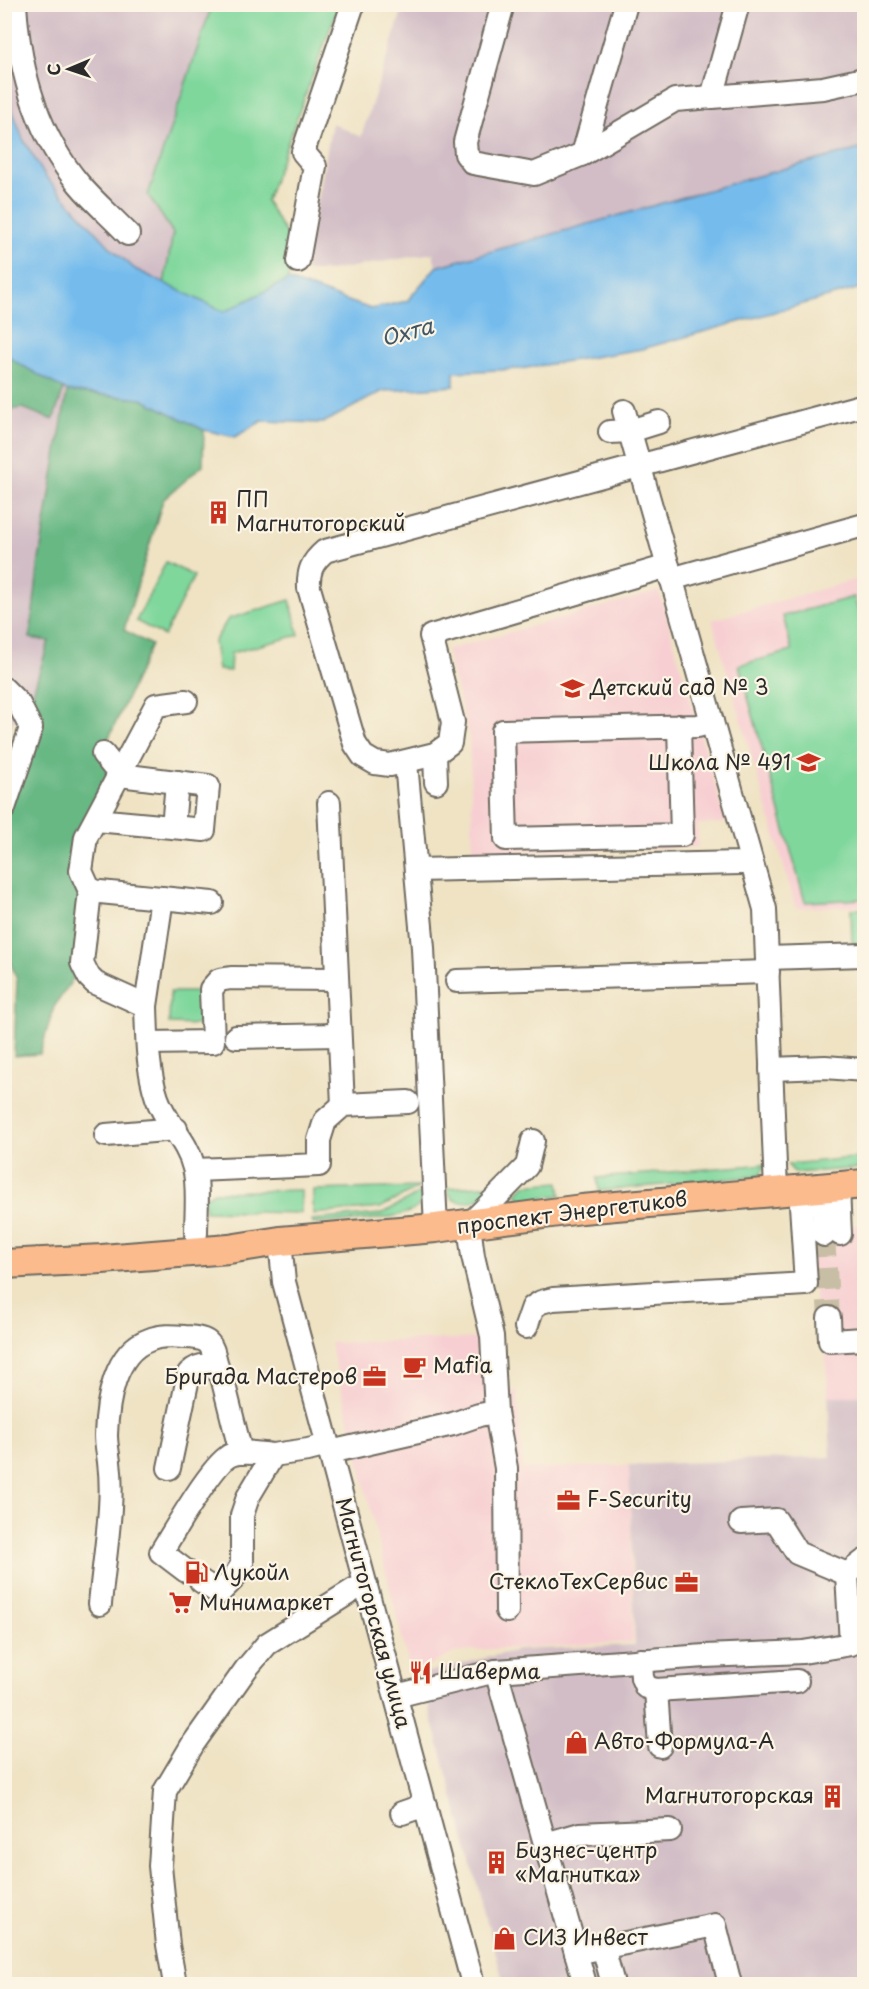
<svg xmlns="http://www.w3.org/2000/svg" width="869" height="1989" viewBox="0 0 869 1989" font-family="'Playpen Sans',sans-serif">
  <style>
    .built { fill: #f7cfd2 }
    .industrial { fill: #d2bdc6 }
    .green { fill: #7fd79c; stroke: #558164; stroke-width: 1.5 }
    .forest { fill: #67b884; stroke: #497258; stroke-width: 1.5 }
    .water { fill: #75bced; stroke: #50748c; stroke-width: 1.5 }
    .lines { fill: none; stroke-linecap: round; stroke-linejoin: round }
    .minor-tunnel { stroke: #c8bea5; stroke-width: 22; stroke-dasharray: 22 11; stroke-linecap: butt }
    .minor-casing { stroke: #706b61; stroke-width: 26 }
    .major-casing { stroke: #706b61; stroke-width: 32 }
    .minor { stroke: #fff; stroke-width: 22 }
    .major { stroke: #fbbb8c; stroke-width: 28 }
    .labels { text-anchor: middle; stroke-width: 4.5; stroke-linejoin: round; paint-order: stroke }
    .poi-label { font-size: 21px; fill: #2b2b2b; stroke: #fcf5e5; text-anchor: start }
    .street-label { font-size: 21px; fill: #2b2b2b; stroke: #fcf5e5 }
    .water-label { font-size: 22px; font-style: italic; fill: #415665; stroke: #fcf5e5 }
  </style>
  <rect width="100%" height="100%" fill="#fcf5e5"/>
  <filter id="ink" filterUnits="userSpaceOnUse"><feTurbulence type="fractalNoise" baseFrequency=".0167" numOctaves="2"/><feDisplacementMap in="SourceGraphic" scale="12" xChannelSelector="R" yChannelSelector="G"/><feConvolveMatrix kernelMatrix="1 2 1 2 8 2 1 2 1" color-interpolation-filters="sRGB"/></filter>
  <filter id="wash" filterUnits="userSpaceOnUse"><feTurbulence type="fractalNoise" baseFrequency=".008" numOctaves="4" result="noise"/><feDisplacementMap in="SourceGraphic" scale="24" xChannelSelector="R" yChannelSelector="G"/><feGaussianBlur stdDeviation="1.35" result="paint"/><feColorMatrix in="noise" values="0 0 0 0 0 0 0 0 0 0 0 0 0 0 0 0 0 1.4 0 .05"/><feComposite in="paint" operator="in"/></filter>
  <g filter="url(#wash)">
    <rect width="100%" height="100%" fill="#efe3c4"/>
    <g class="built">
      <path d="M864,577V906L796,908L712,620Z"/>
      <path d="M659,591L726,823L698,824V847L473,854L469,735L446,650Z"/>
      <path d="M864,1225V1396H828L824,1324L817,1319L808,1227Z"/>
      <path d="M481,1338L506,1392L517,1391L523,1469L629,1465L633,1642L476,1650L454,1653L411,1675L330,1343Z"/>
    </g>
    <g class="industrial">
      <path d="M4,5H212L148,195L173,233L164,284L134,269L111,248L45,176L23,139L5,87Z"/>
      <path d="M404,5H864V148L783,169L436,267L433,253L330,271H305L332,123L361,137Z"/>
      <path d="M5,353L16,362L67,391L39,560L30,638L49,640L29,707L19,705L5,746Z"/>
      <path d="M828,1396H864V1984H504L420,1674L518,1650L635,1645L629,1465L831,1457Z"/>
      <path d="M5,1596L11,1599L5,1687Z"/>
    </g>
    <g class="green">
      <path d="M212,5H339L266,201L295,249L288,280L225,312L164,284L173,233L148,195Z"/>
      <path d="M166,562L194,576L164,636L136,621Z"/>
      <path d="M854,597L859,614L864,613V899L805,902L739,665L792,651L783,616Z"/>
      <path d="M290,600L299,635L231,653L230,671L218,670L214,642L228,619Z"/>
      <path d="M851,909H864V943H852Z"/>
      <path d="M170,992H199L198,1025L169,1024Z"/>
      <path d="M864,1157V1168L795,1173L787,1164Z"/>
      <path d="M766,1164L759,1176L599,1191L597,1178Z"/>
      <path d="M559,1182L561,1195L522,1200L517,1194L524,1185Z"/>
      <path d="M498,1185C484,1196 470,1208 452,1199L447,1188Z"/>
      <path d="M420,1187L380,1208L313,1214V1190Z"/>
      <path d="M301,1190V1213L205,1211L204,1198L214,1192Z"/>
      <path d="M422,1192C422,1199 421,1205 415,1209C401,1220 334,1222 313,1224L312,1220L381,1214Z"/>
    </g>
    <g class="forest">
      <path d="M4,353L16,362L64,389L53,420L23,408L5,410Z"/>
      <path d="M67,391L142,399L204,430L203,465L163,500L124,630L151,645L107,742L122,760L80,838L85,891L77,973L54,1007L40,1054L14,1056L17,980L5,947V783L49,641L30,638L39,560Z"/>
    </g>
    <path class="water" d="M4,87L23,139L45,176L111,248L135,269L224,312L288,280L371,309L407,301L436,267L783,169L864,148V287L642,349L520,369L454,372V386L383,391L323,423L262,421L235,437L204,430L142,399L67,391L16,362L5,353Z"/>
  </g>
  <g filter="url(#ink)">
    <g class="lines">
      <path class="minor-tunnel" d="M824,1235L829,1318"/>
      <defs>
        <g id="minor">
          <path d="M15,4C19,70 36,133 79,184C94,202 112,217 128,234"/>
          <path d="M503,4L465,142L466,154L473,163L534,174L583,154L675,100L823,88L864,79"/>
          <path d="M712,97L738,4"/>
          <path d="M583,154L626,4"/>
          <path d="M298,261L315,166L303,152L353,4"/>
          <path d="M624,411L765,909L776,1191"/>
          <path d="M610,432L630,431L659,422"/>
          <path d="M668,566L431,636L453,722L450,743L435,754L390,765L375,763L363,756L355,744L309,588C308,571 312,562 325,551L864,405"/>
          <path d="M671,579L864,525"/>
          <path d="M4,689L19,704L31,728L4,808"/>
          <path d="M186,701L156,705L86,837L81,871L90,891L82,963L89,977L95,983L146,1006C147,1036 147,1069 157,1098C166,1124 187,1140 194,1168C199,1186 196,1214 196,1233"/>
          <path d="M679,726L682,835L506,839L503,731L698,726L712,722"/>
          <path d="M435,754L436,782"/>
          <path d="M406,763L423,948L436,1228"/>
          <path d="M329,803L343,1105"/>
          <path d="M96,820L204,830L208,786L120,775L103,754"/>
          <path d="M173,827L177,782"/>
          <path d="M416,870L742,863L751,861"/>
          <path d="M90,891L212,903"/>
          <path d="M767,958L864,955"/>
          <path d="M457,981L768,972"/>
          <path d="M146,1006L162,898"/>
          <path d="M236,1037L338,1035"/>
          <path d="M148,1043L213,1042L211,989L219,980L231,978L336,979"/>
          <path d="M771,1069L825,1067L864,1070"/>
          <path d="M106,1135L176,1129"/>
          <path d="M195,1170L319,1165V1140L325,1121L343,1105L408,1102"/>
          <path d="M838,1186L840,1234"/>
          <path d="M822,1188L824,1235"/>
          <path d="M280,1241L284,1282L473,1984"/>
          <path d="M829,1318L830,1341L864,1339"/>
          <path d="M526,1327L533,1307L541,1302L553,1299L806,1284L800,1189"/>
          <path d="M330,1452L453,1424L479,1415L496,1412"/>
          <path d="M273,1455L308,1450L328,1445"/>
          <path d="M169,1468L189,1373C201,1362 214,1363 222,1377L241,1453"/>
          <path d="M741,1522L776,1520L797,1553L847,1574"/>
          <path d="M186,1571L161,1552C174,1532 213,1462 231,1455C243,1450 260,1454 273,1455L248,1497L242,1515V1565L233,1579L219,1593L201,1581"/>
          <path d="M100,1604C103,1572 108,1540 110,1508C111,1493 111,1477 109,1462C108,1453 106,1444 106,1435C107,1403 114,1352 149,1340C160,1335 173,1336 185,1337C214,1338 211,1345 218,1370"/>
          <path d="M507,1611L506,1468L496,1412L492,1336L473,1256L469,1225L527,1166L533,1141"/>
          <path d="M641,1660L642,1678L646,1687L656,1690L797,1681"/>
          <path d="M496,1671L585,1984"/>
          <path d="M656,1690L660,1746"/>
          <path d="M396,1696L496,1671L705,1656L803,1652L851,1644L847,1574L864,1561"/>
          <path d="M402,1813L425,1805"/>
          <path d="M545,1844L580,1834L670,1830"/>
          <path d="M603,1947L613,1984"/>
          <path d="M576,1953L715,1925L730,1984"/>
          <path d="M175,1984L168,1945L160,1866L165,1791L193,1744L246,1669L267,1644L355,1589L366,1586"/>
        </g>
        <path id="major" d="M4,1264L102,1259L229,1249L280,1241L436,1228L582,1209L864,1184"/>
      </defs>
      <use href="#minor" class="minor-casing"/>
      <use href="#major" class="major-casing"/>
      <use href="#minor" class="minor"/>
      <use href="#major" class="major"/>
    </g>
  </g>
  <defs>
    <symbol id="building-bare" viewBox="-9 -9 18 18"><path d="M-4-6H4V6H1V3H-1V6H-4ZM-2.5-4.3h1.7v1.8h-1.7ZM.8-4.3h1.7v1.8H.8ZM-2.5-1h1.7V.8h-1.7ZM.8-1h1.7V.8H.8Z" fill="#c8321e" stroke="#fcf5e5" stroke-width="2.5" paint-order="stroke"/></symbol>
    <symbol id="school-bare" viewBox="-9 -9 18 18"><path d="M0-5L7-2L0 1L-7-2ZM-4 1L0 2.5L4 1V4Q0 6-4 4Z" fill="#c8321e" stroke="#fcf5e5" stroke-width="2.5" paint-order="stroke"/></symbol>
    <symbol id="cafe-bare" viewBox="-9 -9 18 18"><path d="M-5.5-4.5H6V0H3Q3 3.5 0 3.5H-2.5Q-5.5 3.5-5.5 0ZM3-3.2v2h1.7v-2ZM-6 4.5H4V6H-6Z" fill="#c8321e" stroke="#fcf5e5" stroke-width="2.5" paint-order="stroke"/></symbol>
    <symbol id="office-bare" viewBox="-9 -9 18 18"><path d="M-6-3h4V-5.5h4V-3h4V5H-6ZM-1-4.5V-3h2v-1.5ZM-6 0V1H6V0Z" fill="#c8321e" stroke="#fcf5e5" stroke-width="2.5" paint-order="stroke"/></symbol>
    <symbol id="fuel-bare" viewBox="-9 -9 18 18"><path d="M-5.5-6h7V0h2V4h1.3V-2.5L3-4.5l.8-.8L6-3V5H2.5V1h-1V6h-7ZM-4.2-4.7v3.2H.2V-4.7Z" fill="#c8321e" stroke="#fcf5e5" stroke-width="2.5" paint-order="stroke"/></symbol>
    <symbol id="supermarket-bare" viewBox="-9 -9 18 18"><path d="M-6-5.5h2.5l.6 2H6L4.5 2H-2.5L-4.4-4H-6ZM-1.5 3.2a1.3 1.3 0 1 0 .1 0ZM3 3.2a1.3 1.3 0 1 0 .1 0Z" fill="#c8321e" stroke="#fcf5e5" stroke-width="2.5" paint-order="stroke"/></symbol>
    <symbol id="restaurant-bare" viewBox="-9 -9 18 18"><path d="M-5-6h1v4h1v-4h1v4h1v-4h1v5L-1.5 .5V6h-2V.5L-5-1ZM5-6V6H3V1.5H1.5Q1.5-4 5-6Z" fill="#c8321e" stroke="#fcf5e5" stroke-width="2.5" paint-order="stroke"/></symbol>
    <symbol id="shop-bare" viewBox="-9 -9 18 18"><path d="M-5-2.5h2.3a2.7 3.5 0 0 1 5.4 0H5L5.5 6h-11ZM-1.5-2.5h3a1.5 2.3 0 0 0-3 0Z" fill="#c8321e" stroke="#fcf5e5" stroke-width="2.5" paint-order="stroke"/></symbol>
  </defs>
  <g fill-rule="evenodd">
    <use href="#building-bare" x="202" y="496" width="33" height="33"/>
    <use href="#school-bare" x="556" y="672" width="33" height="33"/>
    <use href="#school-bare" x="792" y="746" width="33" height="33"/>
    <use href="#cafe-bare" x="398" y="1350" width="33" height="33"/>
    <use href="#office-bare" x="358" y="1360" width="33" height="33"/>
    <use href="#office-bare" x="552" y="1484" width="33" height="33"/>
    <use href="#fuel-bare" x="180" y="1556" width="33" height="33"/>
    <use href="#office-bare" x="670" y="1566" width="33" height="33"/>
    <use href="#supermarket-bare" x="164" y="1586" width="33" height="33"/>
    <use href="#restaurant-bare" x="404" y="1656" width="33" height="33"/>
    <use href="#shop-bare" x="560" y="1726" width="33" height="33"/>
    <use href="#building-bare" x="816" y="1780" width="33" height="33"/>
    <use href="#building-bare" x="480" y="1846" width="33" height="33"/>
    <use href="#shop-bare" x="488" y="1922" width="33" height="33"/>
  </g>
  <g class="labels">
    <g class="poi-label">
      <text x="236" y="507">ПП<tspan x="236" dy="24">Магнитогорский</tspan></text>
      <text x="590" y="695">Детский сад № 3</text>
      <text x="791" y="770" text-anchor="end">Школа № 491</text>
      <text x="433" y="1373">Mafia</text>
      <text x="357" y="1384" text-anchor="end">Бригада Мастеров</text>
      <text x="587" y="1507">F-Security</text>
      <text x="214" y="1580">Лукойл</text>
      <text x="668" y="1589" text-anchor="end">СтеклоТехСервис</text>
      <text x="199" y="1610">Минимаркет</text>
      <text x="439" y="1679">Шаверма</text>
      <text x="594" y="1749">Авто-Формула-А</text>
      <text x="814" y="1803" text-anchor="end">Магнитогорская</text>
      <text x="515" y="1858">Бизнес-центр<tspan x="515" dy="24">«Магнитка»</tspan></text>
      <text x="523" y="1945">СИЗ Инвест</text>
    </g>
    <g class="street-label">
      <text transform="translate(572 1213) rotate(-7)" y="7">проспект Энергетиков</text>
      <text transform="translate(373 1613) rotate(75)" y="7">Магнитогорская улица</text>
    </g>
    <g class="water-label">
      <text transform="translate(407 332) rotate(-15)" y="8">Охта</text>
    </g>
  </g>
  <rect width="869" height="1989" fill="none" stroke="#fcf5e5" stroke-width="24"/>
  <g transform="translate(69 69) rotate(268)" stroke="#fcf5e5" stroke-width="4.5" paint-order="stroke">
  <path d="M0-4.5L10 22L0 15L-10 22Z" fill="#2b2b2b"/>
  <text y="-9" font-size="16" font-weight="bold" text-anchor="middle" fill="#2b2b2b">С</text>
  </g>
</svg>
